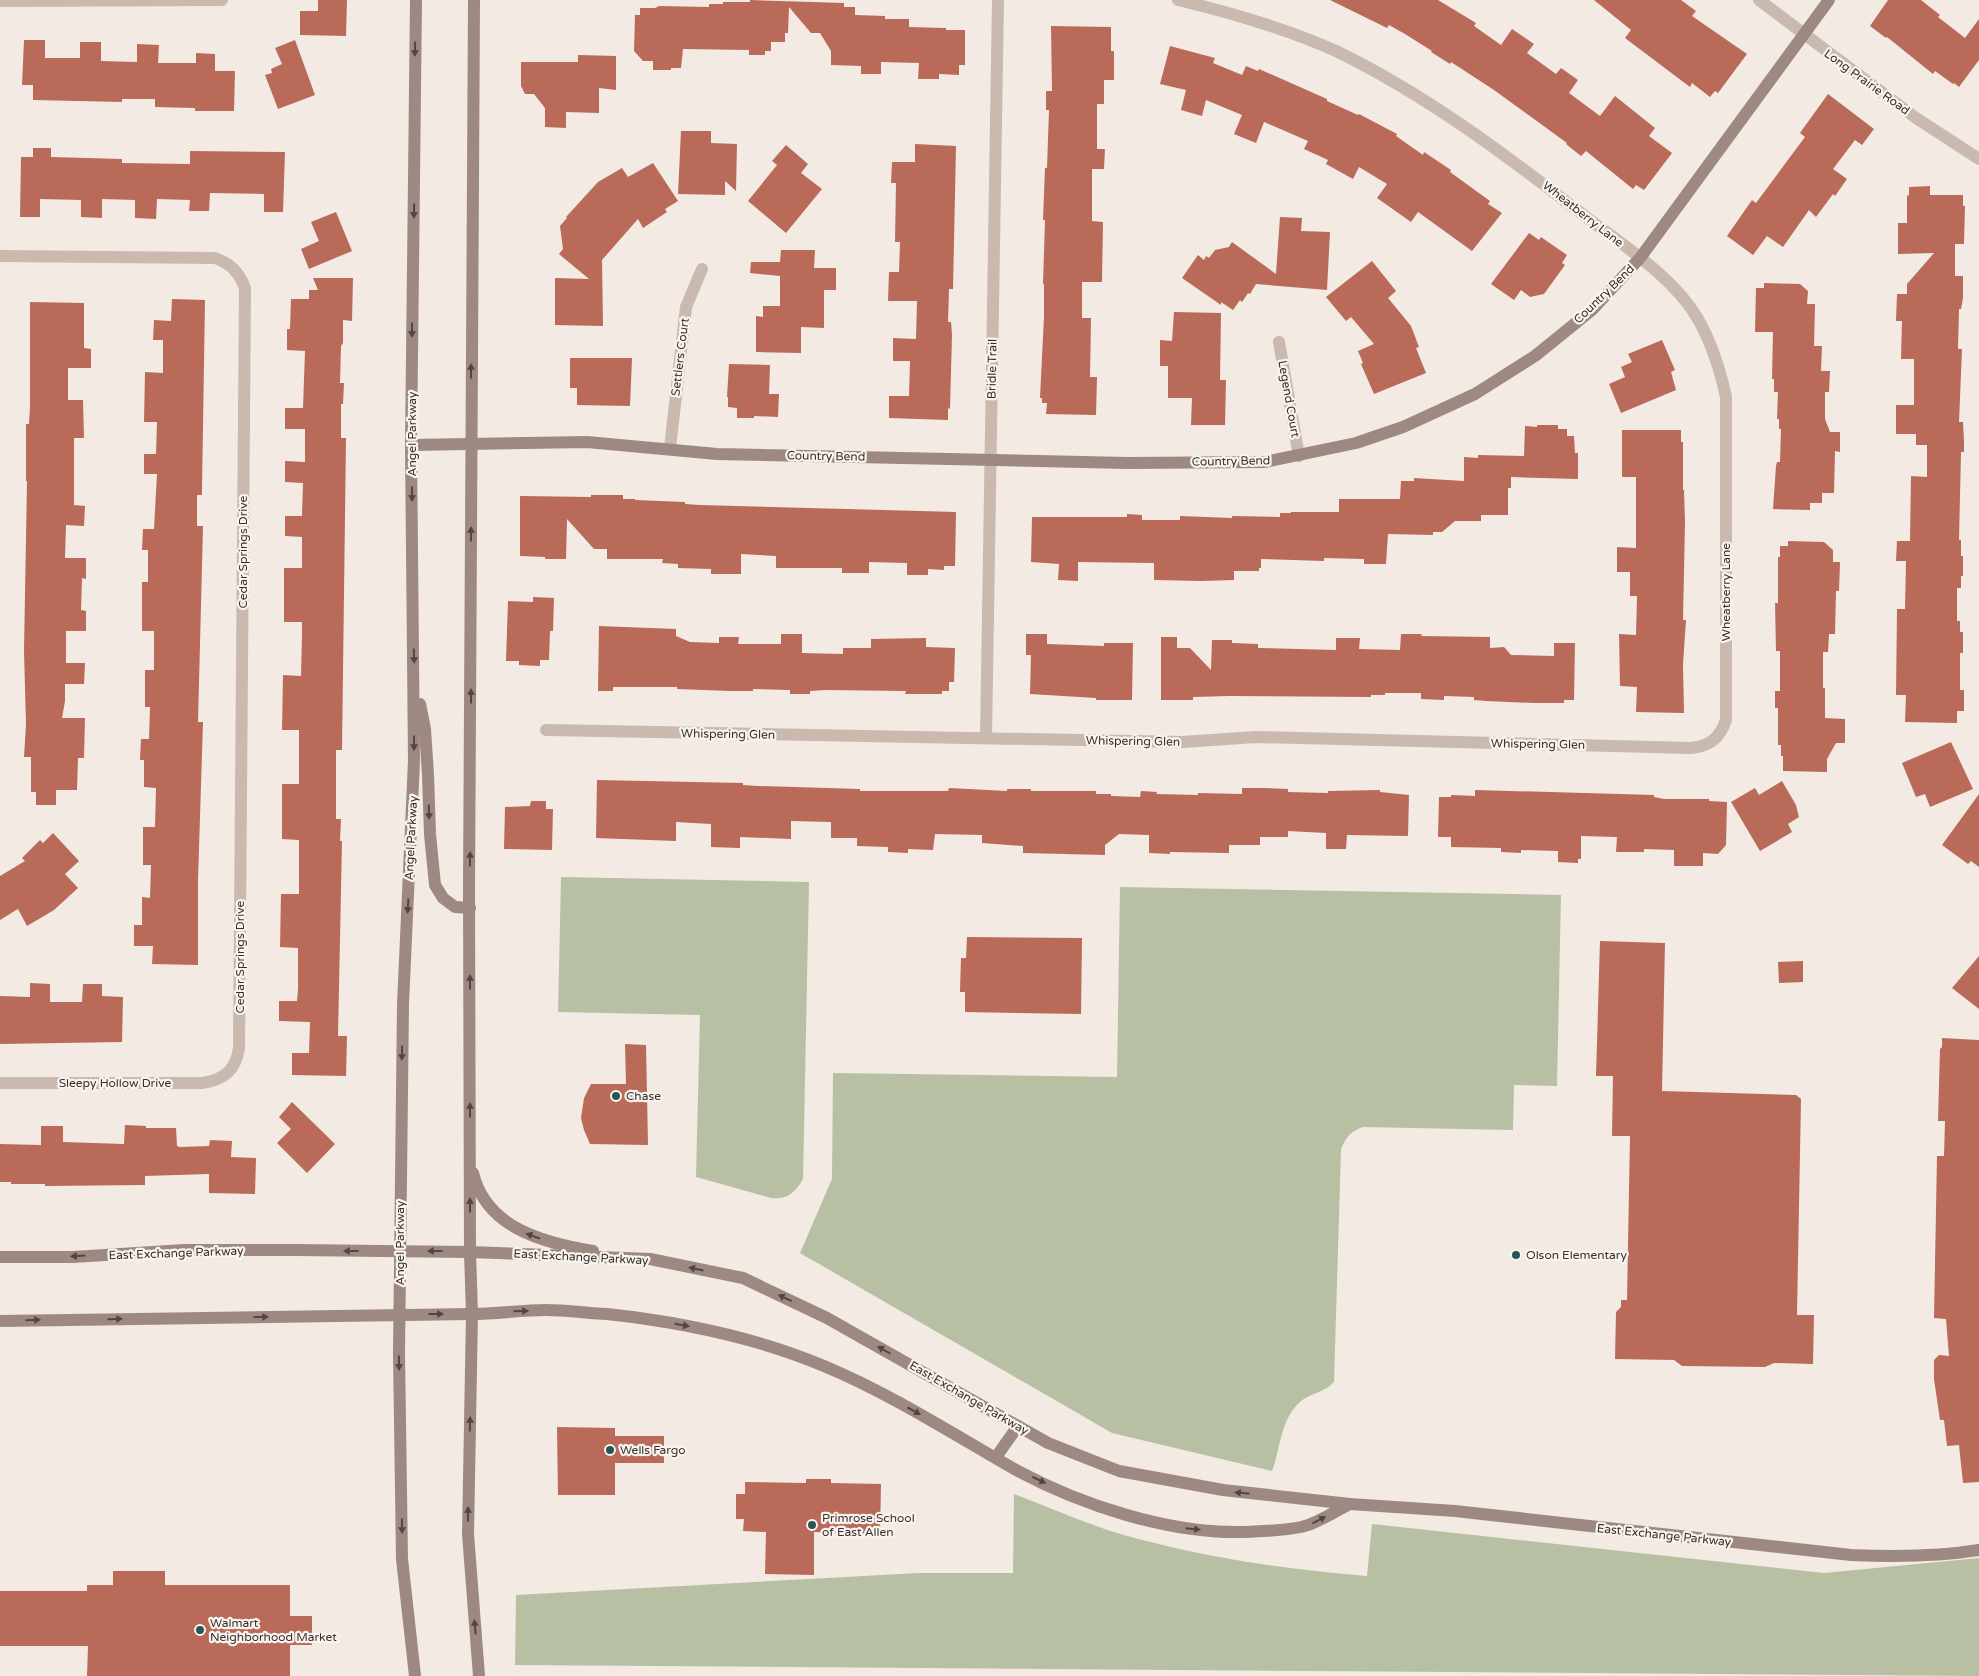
<svg xmlns="http://www.w3.org/2000/svg" width="1979" height="1676" viewBox="0 0 1979 1676" font-family="'Varela Round',sans-serif">
  <style>
    .green { fill: #b8c0a4 }
    .building { fill: #ba6a59 }
    .lines { fill: none; stroke-linecap: round; stroke-linejoin: round }
    .street { stroke: #c9b9af; stroke-width: 12 }
    .secondary { stroke: #9d8981; stroke-width: 12 }
    .oneway { fill: #524642 }
    .poi-dot { fill: #265656; stroke: #f9f4ef; stroke-width: 2 }
    .labels { text-anchor: middle; stroke-width: 4.5; stroke-linejoin: round; paint-order: stroke }
    .street-label { font-size: 12px; fill: #39302d; stroke: #f9f4ef }
    .poi-label { font-size: 12px; fill: #39302d; stroke: #f9f4ef; text-anchor: start }
  </style>
  <rect width="100%" height="100%" fill="#f2eae3"/>
  <g class="green">
    <path d="M561,877L809,882L803,1179C795,1193 787,1200 771,1198L696,1177L700,1015L558,1012Z"/>
    <path d="M1120,887L1561,895L1557,1086L1514,1085L1513,1130L1363,1127C1351,1131 1346,1137 1341,1149L1334,1382C1326,1392 1311,1393 1301,1401C1280,1419 1281,1447 1272,1471L1112,1433L800,1253L832,1179L833,1073L1117,1077Z"/>
    <path d="M1014,1494C1048,1507 1082,1522 1117,1533C1200,1557 1282,1569 1367,1576L1372,1524L1824,1573L1979,1558V1676L515,1665L516,1595L919,1573H1013Z"/>
  </g>
  <g class="building">
    <path d="M318,0H347L346,36L300,35V11H318Z"/>
    <path d="M750,0L844,3V7H855V15L885,16V19H909V27L946,28V30H965V65H959V75L939,74V79H918L919,63L881,62V74H861V66L831,65V51L820,33H811L789,7L788,33H785V42H771V51H765V55H749V50L683,49L681,68H671V70H653V61H643L634,51L635,15H640V8H655L659,6L709,7V4H723V2H750Z"/>
    <path d="M1330,0H1438L1476,23L1474,26L1501,45L1512,29L1534,44L1527,53L1556,74L1561,68L1578,80L1569,93L1600,116L1615,96L1655,128L1649,136L1672,153L1644,190L1636,185L1633,189L1586,151L1581,156L1566,144L1567,143L1494,90L1451,62L1450,64L1431,52L1432,51L1405,34L1389,25L1387,28Z"/>
    <path d="M1594,0H1681L1696,11L1692,16L1747,54L1718,93L1715,91L1710,97L1692,83L1690,87L1625,38L1631,30Z"/>
    <path d="M1888,0H1921L1940,15L1938,17L1965,38L1979,19V60L1959,87L1954,83L1953,84L1935,71L1933,74L1887,37L1886,38L1870,26Z"/>
    <path d="M1051,26L1111,27V51H1114V80H1104V104H1097V149H1105L1104,169H1092V221L1103,222L1102,282H1082V318H1091L1090,377H1097L1096,415L1046,414L1047,403H1042V398H1040L1044,317V284H1043L1045,220H1043L1045,168H1047L1049,110H1046V91H1052Z"/>
    <path d="M24,40H45V58H80V42H101V61L137,62V44L159,45L158,63H196V53L215,54V71H235L234,111H195V108L155,107V99H122V102L33,100V85H22Z"/>
    <path d="M295,40L315,95L278,109L265,75L272,73L271,69L282,64L275,48Z"/>
    <path d="M1170,46L1215,58L1213,63L1242,75L1246,66L1258,71L1259,69L1327,99V101L1358,115L1359,114L1397,134L1396,136L1423,155L1424,152L1451,170L1450,172L1490,201L1488,204L1502,213L1472,251L1418,212L1411,222L1377,198L1387,184L1359,167L1353,179L1326,164L1328,160L1304,149L1308,141L1264,122L1256,143L1234,134L1242,115L1206,100L1202,116L1181,110L1186,90L1160,84Z"/>
    <path d="M578,55L616,56V90L599,88V113L566,112V128L545,127V108L534,94H525L521,86V62H578Z"/>
    <path d="M1828,94L1874,129L1862,145L1855,140L1833,169L1847,179L1835,196L1833,194L1816,217L1809,210L1783,247L1767,236L1753,255L1727,236L1752,200L1756,203L1805,137L1800,133Z"/>
    <path d="M681,131H711V143L737,144L736,191L725,181V195L678,194Z"/>
    <path d="M915,144L956,146L953,289H949L948,322H951L952,335L950,409L948,408V420L889,418V396H909L910,361H893V338L916,339L917,301H888L889,272H899L900,242H895L896,183H891L892,162H915Z"/>
    <path d="M786,145L808,164L801,173L822,189L786,233L748,201L777,165L772,161Z"/>
    <path d="M33,148H51V157L122,159V163L190,164V151L285,152L283,212H264V194L210,193L209,211H189L190,200L157,199L156,219L135,218V200L102,199V218L81,217V200L40,199V217H20L21,157H33Z"/>
    <path d="M653,163L678,201L665,209L667,212L643,228L638,219L602,260L603,326L555,325V278L589,279L559,254L563,249L560,226L567,218L566,217L598,182L622,168L628,177Z"/>
    <path d="M1930,186V195H1963V206H1965L1964,244H1955V276H1963V298L1961,309H1959L1958,349H1962L1959,422H1963L1964,441V452H1961L1959,540H1961V556H1963V576H1961V588H1957V621H1960V632H1963V653H1960V690H1964V711H1957V723L1905,722L1906,695H1896L1897,609H1905L1906,561H1896L1897,541H1910L1911,476L1927,477V445H1916V434H1896V405H1914V359H1901L1902,321H1896L1897,294H1907V284L1934,253L1898,254V223H1907V196L1909,195V187Z"/>
    <path d="M336,212L352,251L309,269L301,249L319,241L311,222Z"/>
    <path d="M1280,217L1302,218L1301,231L1330,232L1327,290L1256,284L1250,294L1248,293L1242,302L1240,300L1233,310L1221,302V305L1182,278L1198,255L1204,260L1206,256L1209,258L1215,250L1229,247L1232,242L1276,274Z"/>
    <path d="M1529,233L1539,240L1541,237L1567,255L1562,263L1565,265L1544,294L1530,297L1521,290L1514,300L1491,284Z"/>
    <path d="M781,250H815L814,268H836V290H824V328L801,327V353L756,352V316L763,317V306H780V276L750,273L751,262H780Z"/>
    <path d="M1372,261L1396,291L1388,298L1411,326L1419,347L1416,348L1426,373L1374,394L1361,364L1363,363L1358,351L1374,344L1351,317L1346,321L1326,297Z"/>
    <path d="M313,278H353L352,321L343,320V343L341,346L340,383H344L343,404H341V438H346L342,750H336V819H341L340,841H342L338,1036H347L346,1076L292,1075V1053H309L310,1022L279,1021V1001H297L298,989V948L280,947L281,894H299V840L282,839V784H299V730H282L283,675L301,676L302,635V622H284V568H302V537L285,536V516H302L303,483L285,482V461L305,462V429H285V408H303L305,351L287,350V329H290L291,299H309V290H318Z"/>
    <path d="M1764,283L1800,284L1808,291L1807,304H1815L1814,346H1822L1821,371H1830L1829,392H1825V419L1830,432H1840V452L1835,451L1834,493H1822V503H1810V510L1773,509L1776,466L1777,462H1780L1781,429H1779V419H1777L1778,392H1774V379H1772L1773,332H1755L1756,288H1764Z"/>
    <path d="M172,299L205,300L202,489V495H197V526H203L198,722H203L198,880V965L152,964L153,946H134V925H142V897L150,898L151,865H143V827H155L156,788L144,787V760H140L141,739H149L150,707H145V670H154V631H142V582H148V550H142L143,529H154L157,474H144V454H156L157,422H144L145,372L163,373V340H153L154,320L171,321Z"/>
    <path d="M30,302L84,303V348L91,349V368H68V400H83L84,438H74V505L85,506L84,526L66,525L65,558H86V579L82,578L81,610L86,611V631H66V663H85L84,684H65V701L62,718H85L84,758H78L77,790H56V805H36V792H31V757H24L26,724L24,651L27,481H26V424H29L30,406Z"/>
    <path d="M1174,312L1221,313L1220,380H1226L1225,425H1191L1192,398H1168V366H1160V340L1172,341Z"/>
    <path d="M1662,340L1675,370L1671,372L1676,390L1621,413L1609,384L1625,377L1621,367L1632,362L1628,354Z"/>
    <path d="M570,358H632L630,406L577,405V388H570Z"/>
    <path d="M729,364L770,365L769,394H779L778,417L754,416V418H737V408L728,407V397H727Z"/>
    <path d="M1537,425H1558V429H1567V436H1574L1575,453H1578V479L1511,477V488H1508V515H1481V521H1455L1442,532H1433V535L1388,534L1386,564H1364V559L1324,558V561L1261,559V568H1259V571H1234V580L1200,581L1154,580V563L1078,562V581L1058,580L1059,564L1031,562L1032,517H1127V514L1142,515V520H1180V516L1232,518V516L1280,517V513H1291V512H1339V499H1400L1401,481H1414V478L1464,481V457L1478,458V455L1524,456L1525,426L1537,427Z"/>
    <path d="M1622,430H1681V442H1683V490H1684L1685,521L1683,620H1686L1683,664L1684,713L1636,712L1637,687L1620,686L1619,634L1636,635L1637,596H1630V572H1617V547L1636,548V477H1622Z"/>
    <path d="M591,495H623V499H635V500L685,502V504L700,505L956,512L955,566H944V570L928,569V575H907V563L869,562V573H842V568H776V556L741,554V574H711V569L678,568V564L662,563L663,559H607V549H594L567,519L566,559H545V557L520,556V496L591,497Z"/>
    <path d="M1788,541L1824,542L1833,550V562H1840L1839,591H1836L1835,634H1829L1828,652H1823V688H1825V718L1845,719V743H1836L1827,759V772L1783,771V756H1781V745H1778V708H1775V691H1780V651H1776L1775,603H1778V557H1780V546H1788Z"/>
    <path d="M533,597L554,598L553,631H550L549,660H540V666L519,665V661H506L508,601L533,602Z"/>
    <path d="M599,626L676,629V636L690,642L719,643V637H739L738,644H781V634H802V653L843,654V648H871V639L926,638V647L955,648L954,682H949V691H942V694H905L906,691L826,690L810,691V694H790V690L753,689V691H730L677,689V687H613V691H598Z"/>
    <path d="M1026,634H1047V644L1104,646V643H1133L1132,700H1096V698L1030,694L1031,655H1026Z"/>
    <path d="M1401,634H1422L1421,636L1490,637V648L1504,647L1511,655L1554,656V643H1575L1574,700H1564V703H1534L1486,701L1474,700V697L1444,696V700L1421,699V693H1385V695H1371V697L1229,696L1193,697V700H1161V637H1177V648H1190L1211,670L1212,640H1232V643L1258,644V648L1336,650V638H1360L1359,649L1400,650Z"/>
    <path d="M1951,742L1973,789L1930,807L1925,794L1916,797L1902,763Z"/>
    <path d="M597,780L743,783V785L758,786L860,789V791H948L949,788L1007,791V789H1031V791H1096V794H1111V796L1140,797L1141,791L1157,792L1156,794L1198,795V793L1242,794V788H1263L1288,789V792L1328,793V791L1380,790V792L1409,795L1408,836L1347,835L1346,849H1326V833L1288,831V837H1260V845H1229V853L1170,852V854L1149,853V835L1119,834L1105,845V855L1023,853V846L982,843V835L935,834L933,850L908,849V853L888,852V847L857,846V838H831V822L791,821V839L740,837V848L711,847V824L676,822V841L596,838Z"/>
    <path d="M1782,781L1796,805L1799,817L1788,824L1792,832L1760,851L1731,802L1755,788L1759,795Z"/>
    <path d="M1475,790L1654,795V797L1664,799H1709V801L1727,802L1726,845L1718,854L1703,853V866H1674V850L1644,849V852H1616L1617,837L1581,836V859H1578V863L1558,862V851L1521,850V853L1501,852V848L1451,847V837H1438L1439,797H1451V795L1475,796Z"/>
    <path d="M1979,794V867L1971,861L1968,864L1942,845Z"/>
    <path d="M531,801H546V809H553L552,850L504,849L505,807L530,806Z"/>
    <path d="M53,833L79,861L65,874L78,888L54,910L27,926L18,909L0,920V876L25,861L22,858L40,840L43,843Z"/>
    <path d="M967,937L1082,938L1081,1014L965,1012V992H960L961,958H966Z"/>
    <path d="M1600,941L1665,943L1662,1091L1796,1095L1801,1099L1797,1315H1814L1813,1364L1774,1363L1765,1367L1682,1366L1674,1360L1615,1359L1616,1312L1621,1307V1300H1627L1630,1136H1612L1613,1076H1596Z"/>
    <path d="M1979,956V1009L1952,988Z"/>
    <path d="M1803,961V982L1779,983L1778,962Z"/>
    <path d="M30,983L50,984V1002H82L83,984H102V996L123,997L122,1042L0,1044V996L30,997Z"/>
    <path d="M1942,1038L1979,1040V1482L1963,1483L1959,1445L1947,1446L1944,1420H1940L1934,1379V1360L1939,1355L1949,1356L1946,1319L1934,1318L1937,1156H1944L1945,1121H1938L1940,1049L1942,1047Z"/>
    <path d="M625,1044L646,1045L648,1145L590,1144L584,1130L581,1118L584,1098L591,1084H626Z"/>
    <path d="M292,1102L335,1144L307,1173L277,1143L291,1129L279,1117Z"/>
    <path d="M125,1125L146,1126V1128H176L177,1146L180,1147L209,1146L210,1140L232,1141L231,1157L256,1158L255,1194L209,1193V1174L145,1176V1185L45,1186V1184H11V1182H0V1144L41,1145V1126H63V1142L124,1144Z"/>
    <path d="M557,1427L615,1428V1436H664V1463H615V1495H558Z"/>
    <path d="M806,1479H831V1483L881,1484L880,1534L814,1532V1575L765,1574L766,1532L743,1531L744,1519H736V1494H745V1482L806,1483Z"/>
    <path d="M113,1571H165V1585H290V1616H312V1645H290V1676H87L88,1646H0V1591H87V1585H113Z"/>
  </g>
  <g class="lines">
    <g class="street">
      <path d="M1759,0L1916,118L1979,159"/>
      <path d="M0,1L222,0"/>
      <path d="M0,256L215,258C231,264 239,272 245,288L239,1048C236,1070 224,1080 202,1083H0"/>
      <path d="M1279,342L1299,456"/>
      <path d="M670,448L686,307L702,269"/>
      <path d="M546,730L1182,742L1256,737L1691,748C1710,746 1720,738 1726,720V397C1720,369 1712,344 1698,319C1675,279 1626,247 1590,220C1510,158 1427,95 1336,51C1285,28 1232,13 1178,0"/>
      <path d="M986,738L998,0"/>
    </g>
    <g class="secondary">
      <path d="M474,0L469,888L470,1252L472,1314L468,1534L479,1676"/>
      <path d="M411,445L587,442L717,454L1127,463L1265,462L1356,443L1403,427L1475,394L1535,356L1593,309L1640,258L1829,0"/>
      <path d="M420,704L425,729L428,775L430,834L435,885L443,898L455,907L470,908"/>
      <path d="M473,1173C486,1228 544,1243 593,1251"/>
      <path d="M0,1257H73L184,1250H296L470,1252L650,1259L743,1278L827,1318L1048,1443L1119,1471L1223,1490L1350,1504L1455,1511L1851,1555C1894,1557 1936,1557 1979,1550"/>
      <path d="M0,1321L472,1314C497,1314 521,1310 546,1310C566,1310 587,1313 607,1314C681,1322 755,1337 824,1366C891,1394 953,1434 1016,1470C1081,1505 1169,1534 1243,1532C1261,1531 1292,1531 1308,1525C1322,1520 1336,1511 1350,1504"/>
      <path d="M996,1457L1018,1426"/>
      <path d="M415,1676L402,1559L399,1353L403,1004L414,761L411,445L416,0"/>
    </g>
  </g>
  <defs><path id="oneway-solid" d="M-6-.8H1V-3.2L6.5 0L1 3.2V.8H-6Z" transform="scale(1.25)"/></defs>
  <g class="oneway">
    <use href="#oneway-solid" transform="translate(415 49) rotate(91)"/>
    <use href="#oneway-solid" transform="translate(414 211) rotate(91)"/>
    <use href="#oneway-solid" transform="translate(412 330) rotate(91)"/>
    <use href="#oneway-solid" transform="translate(471 371) rotate(-90)"/>
    <use href="#oneway-solid" transform="translate(412 494) rotate(89)"/>
    <use href="#oneway-solid" transform="translate(471 534) rotate(-90)"/>
    <use href="#oneway-solid" transform="translate(414 656) rotate(89)"/>
    <use href="#oneway-solid" transform="translate(471 696) rotate(-90)"/>
    <use href="#oneway-solid" transform="translate(414 743) rotate(90)"/>
    <use href="#oneway-solid" transform="translate(429 812) rotate(89)"/>
    <use href="#oneway-solid" transform="translate(470 859) rotate(-89)"/>
    <use href="#oneway-solid" transform="translate(408 906) rotate(93)"/>
    <use href="#oneway-solid" transform="translate(470 982) rotate(-90)"/>
    <use href="#oneway-solid" transform="translate(402 1053) rotate(91)"/>
    <use href="#oneway-solid" transform="translate(470 1110) rotate(-90)"/>
    <use href="#oneway-solid" transform="translate(470 1205) rotate(-90)"/>
    <use href="#oneway-solid" transform="translate(533 1236) rotate(-160)"/>
    <use href="#oneway-solid" transform="translate(351 1251) rotate(-180)"/>
    <use href="#oneway-solid" transform="translate(435 1251) rotate(-180)"/>
    <use href="#oneway-solid" transform="translate(78 1256) rotate(177)"/>
    <use href="#oneway-solid" transform="translate(696 1269) rotate(-168)"/>
    <use href="#oneway-solid" transform="translate(785 1298) rotate(-155)"/>
    <use href="#oneway-solid" transform="translate(521 1311) rotate(-2)"/>
    <use href="#oneway-solid" transform="translate(436 1314)"/>
    <use href="#oneway-solid" transform="translate(261 1317) rotate(-1)"/>
    <use href="#oneway-solid" transform="translate(115 1319) rotate(-1)"/>
    <use href="#oneway-solid" transform="translate(33 1320) rotate(-1)"/>
    <use href="#oneway-solid" transform="translate(682 1325) rotate(10)"/>
    <use href="#oneway-solid" transform="translate(884 1350) rotate(-150)"/>
    <use href="#oneway-solid" transform="translate(399 1363) rotate(89)"/>
    <use href="#oneway-solid" transform="translate(914 1411) rotate(29)"/>
    <use href="#oneway-solid" transform="translate(470 1424) rotate(-89)"/>
    <use href="#oneway-solid" transform="translate(1039 1480) rotate(25)"/>
    <use href="#oneway-solid" transform="translate(1242 1493) rotate(-174)"/>
    <use href="#oneway-solid" transform="translate(468 1514) rotate(-89)"/>
    <use href="#oneway-solid" transform="translate(1319 1520) rotate(-27)"/>
    <use href="#oneway-solid" transform="translate(402 1526) rotate(89)"/>
    <use href="#oneway-solid" transform="translate(1193 1529) rotate(6)"/>
    <use href="#oneway-solid" transform="translate(475 1627) rotate(-95)"/>
  </g>
  <g class="poi-dot">
    <circle cx="616" cy="1096" r="5"/>
    <circle cx="1516" cy="1255" r="5"/>
    <circle cx="610" cy="1450" r="5"/>
    <circle cx="812" cy="1525" r="5"/>
    <circle cx="200" cy="1630" r="5"/>
  </g>
  <g class="labels">
    <g class="street-label">
      <text transform="translate(1867 82) rotate(36)" y="4">Long Prairie Road</text>
      <text transform="translate(1583 214) rotate(38)" y="4">Wheatberry Lane</text>
      <text transform="translate(1604 294) rotate(-44)" y="4">Country Bend</text>
      <text transform="translate(680 357) rotate(-83)" y="4">Settlers Court</text>
      <text transform="translate(992 369) rotate(-89)" y="4">Bridle Trail</text>
      <text transform="translate(1289 399) rotate(80)" y="4">Legend Court</text>
      <text transform="translate(412 434) rotate(-90)" y="4">Angel Parkway</text>
      <text transform="translate(826 456) rotate(1)" y="4">Country Bend</text>
      <text transform="translate(1231 461) rotate(-1)" y="4">Country Bend</text>
      <text transform="translate(243 552) rotate(-90)" y="4">Cedar Springs Drive</text>
      <text transform="translate(1726 592) rotate(-90)" y="4">Wheatberry Lane</text>
      <text transform="translate(728 734) rotate(1)" y="4">Whispering Glen</text>
      <text transform="translate(1133 741) rotate(1)" y="4">Whispering Glen</text>
      <text transform="translate(1538 744) rotate(1)" y="4">Whispering Glen</text>
      <text transform="translate(411 838) rotate(-87)" y="4">Angel Parkway</text>
      <text transform="translate(240 957) rotate(-90)" y="4">Cedar Springs Drive</text>
      <text x="115" y="1087">Sleepy Hollow Drive</text>
      <text transform="translate(400 1243) rotate(-90)" y="4">Angel Parkway</text>
      <text transform="translate(176 1253) rotate(-2)" y="4">East Exchange Parkway</text>
      <text transform="translate(581 1257) rotate(3)" y="4">East Exchange Parkway</text>
      <text transform="translate(969 1398) rotate(30)" y="4">East Exchange Parkway</text>
      <text transform="translate(1664 1535) rotate(6)" y="4">East Exchange Parkway</text>
    </g>
    <g class="poi-label">
      <text x="626" y="1100">Chase</text>
      <text x="1526" y="1259">Olson Elementary</text>
      <text x="620" y="1454">Wells Fargo</text>
      <text x="822" y="1522">Primrose School<tspan x="822" dy="14">of East Allen</tspan></text>
      <text x="210" y="1627">Walmart<tspan x="210" dy="14">Neighborhood Market</tspan></text>
    </g>
  </g>
</svg>
